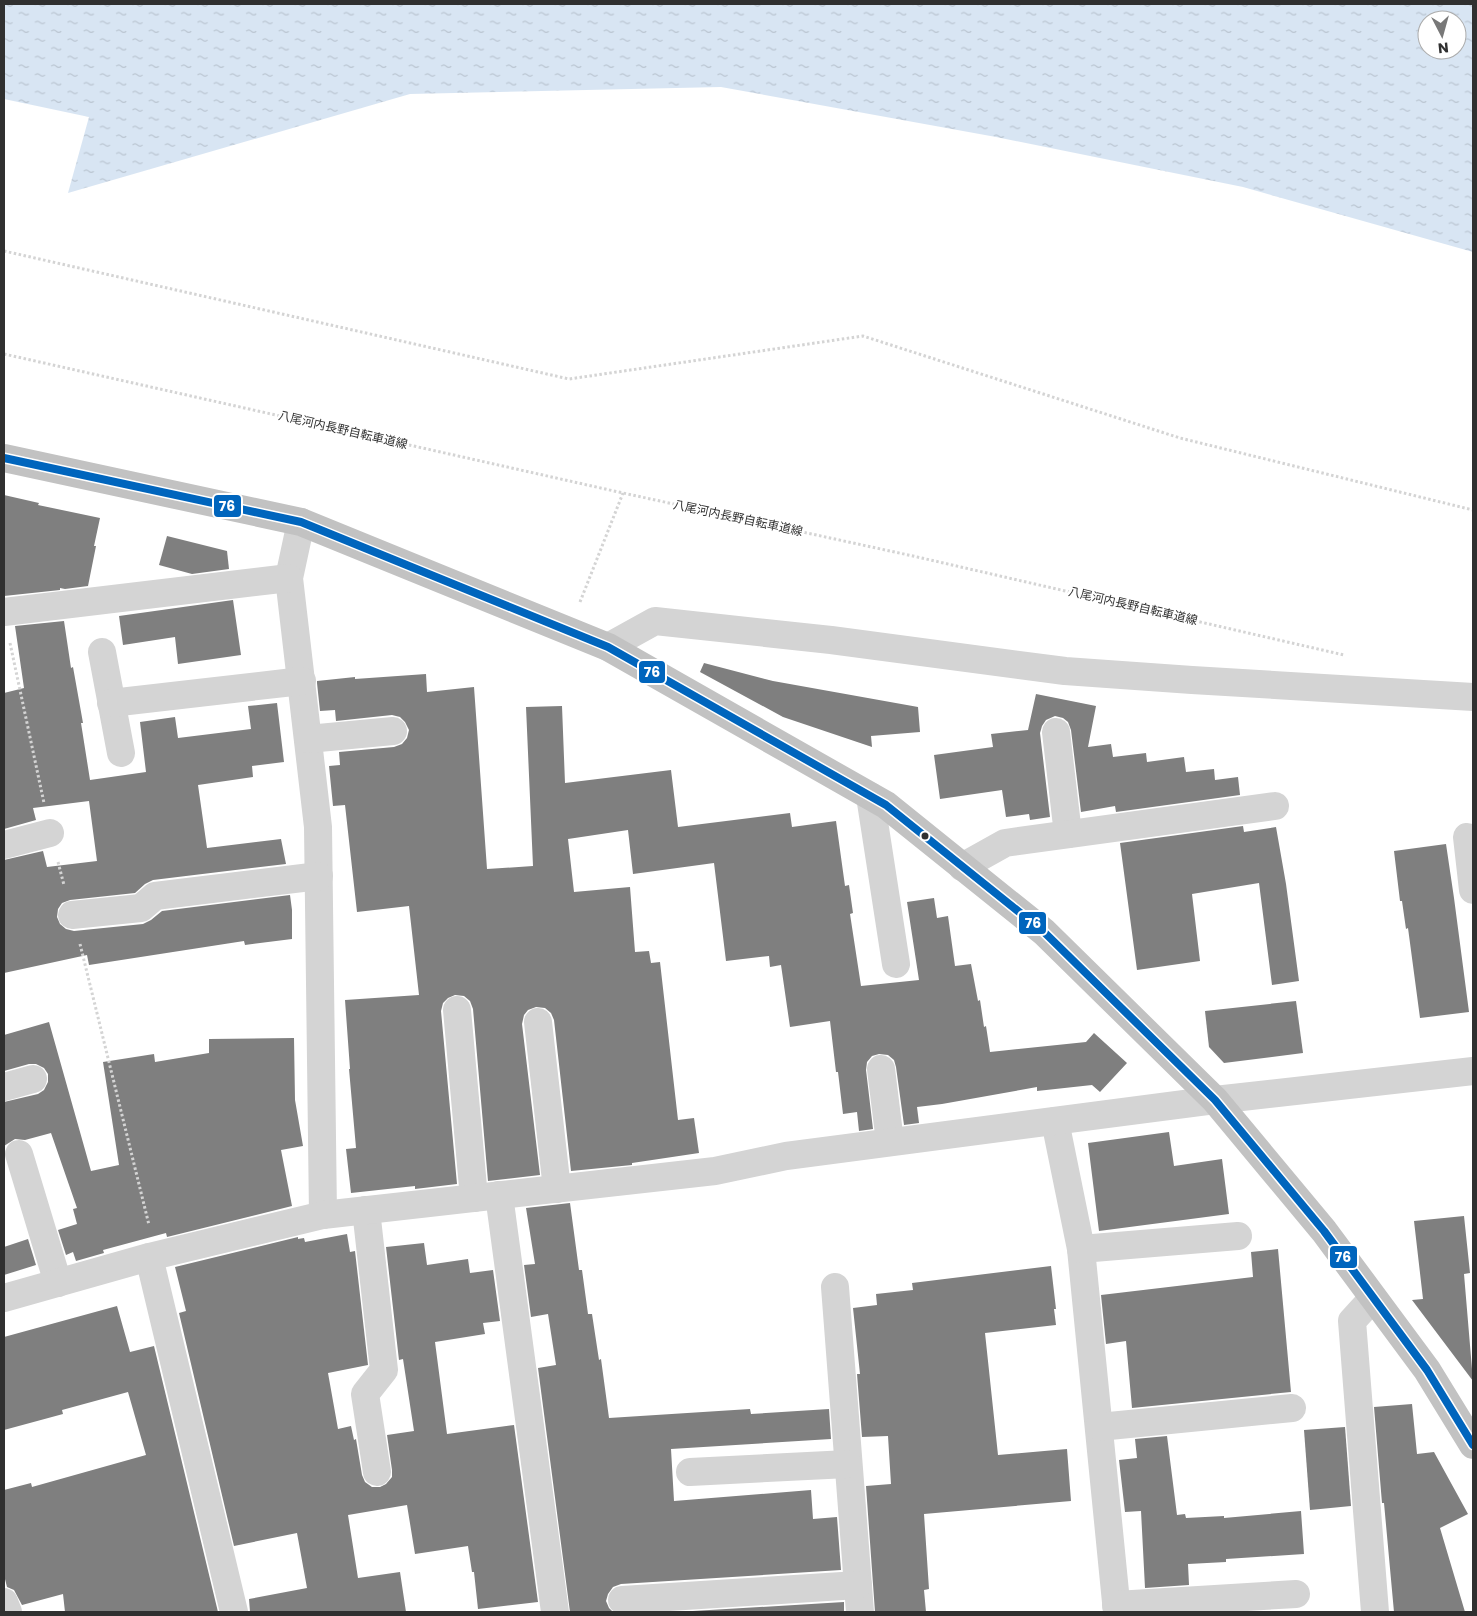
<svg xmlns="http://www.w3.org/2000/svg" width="1477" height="1616" viewBox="0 0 1477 1616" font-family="Poppins,'Noto Sans JP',sans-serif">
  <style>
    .water { fill: url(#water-ripples); fill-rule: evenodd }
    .building { fill: #7f7f7f }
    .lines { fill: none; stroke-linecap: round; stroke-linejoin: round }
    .path { stroke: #d4d4d4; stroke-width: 3; stroke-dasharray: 2.5 2.5; stroke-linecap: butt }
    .minor { stroke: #d4d4d4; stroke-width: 28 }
    .highway { stroke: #c2c2c2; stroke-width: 28 }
    .bus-1-casing { stroke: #fff; stroke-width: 11 }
    .bus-1 { stroke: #0065bd; stroke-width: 8 }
    .bus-dot { fill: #303030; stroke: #fff; stroke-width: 2 }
    .labels { text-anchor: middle; stroke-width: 5; stroke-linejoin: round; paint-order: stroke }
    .street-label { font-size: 12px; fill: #303030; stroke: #fff }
    .line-badge { stroke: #fff; stroke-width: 2 }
    .badge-label { font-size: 14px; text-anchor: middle; font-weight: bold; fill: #fff }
  </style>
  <defs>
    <pattern id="water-ripples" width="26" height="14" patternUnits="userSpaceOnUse" patternTransform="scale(1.25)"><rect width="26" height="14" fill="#d8e5f3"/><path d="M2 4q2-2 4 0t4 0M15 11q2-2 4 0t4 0" fill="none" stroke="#bac5d1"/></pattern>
  </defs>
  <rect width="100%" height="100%" fill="#fff"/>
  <path class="water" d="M4,4H1473V252L1243,187L996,137L721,87L410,94L68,193L89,117L4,99ZM1427,20H1457V50H1427Z"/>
  <g class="building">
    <path d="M4,495L39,503L38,505L100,518L94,546H96L88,586L65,589L60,588V590L4,596Z"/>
    <path d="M167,536L227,551L229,569L192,574L159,565Z"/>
    <path d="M233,600L241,655L178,664L175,637L123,645L119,616Z"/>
    <path d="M64,621L71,668L73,667L83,723H81L90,780L146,772L140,722L175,717L178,738L251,729L248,706L277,703L284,762L252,766L253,777L198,785L207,848L281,839L286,864L153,880L145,884L135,893L70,900L62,903L58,909L57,917L60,924L66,929L74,931L143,924L151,920L162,911L290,895L292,910V939L245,945L244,941L89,965L87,955L4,973V860L43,851L47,867L97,861L89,801L33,808L36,820L4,829V693L24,688L15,626Z"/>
    <path d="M704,663L773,681L918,707L920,732L871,736L872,747L783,717L700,672Z"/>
    <path d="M426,674L427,692L474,687L487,869L533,866L526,707L562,706L565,783L671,770L678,827L790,813L792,827L836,821L845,886L849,885L853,913L850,914L861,986L919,980L907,902L934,898L937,918L948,916L955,966L971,964L978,1001L980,1000L984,1027L986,1026L990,1052L1086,1042L1094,1033L1127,1063L1100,1092L1092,1085L1037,1091V1087L942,1104L917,1107L919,1123L904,1125L896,1067L894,1060L888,1055L879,1054L872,1056L867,1062L866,1070L873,1129L859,1131L857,1112L843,1114L838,1072H836L830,1021L790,1027L781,965L770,967L769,956L726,961L714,863L633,874L628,830L568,839L574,892L630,887L635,952L649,951L651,963L660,962L678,1120L694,1118L699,1153L632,1163V1165L571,1171L554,1020L551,1013L545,1008L536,1007L528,1010L524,1015L522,1024L540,1175L488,1181L473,1009L470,1001L464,996L455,995L448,998L443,1003L441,1011L457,1184L415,1189V1186L351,1193L346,1149L356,1148L349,1069H350L345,1000L419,995L409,906L357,912L345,805L333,806L329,766L340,765L339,752L394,747L402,744L407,738L409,730L405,722L400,717L392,715L336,721L335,710L320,711L317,683V681L355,677V679Z"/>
    <path d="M1036,694L1096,706L1088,747L1111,744L1113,757L1146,753L1147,762L1184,757L1186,772L1214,769L1215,780L1238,777L1240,795L1116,812L1115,806L1081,812L1071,730L1068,722L1063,718L1055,716L1046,720L1042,726L1040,733L1050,817L1030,820L1029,814L1006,817L1002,790L940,799L934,755L993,747L991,734L1028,730Z"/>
    <path d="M1243,826L1244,832L1276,827L1286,884L1299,981L1272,985L1259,883L1192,894L1200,961L1137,970L1120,843Z"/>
    <path d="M1446,844L1454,898L1469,1012L1420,1018L1408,928L1406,929L1402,901H1400L1394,851Z"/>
    <path d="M1296,1001L1303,1053L1224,1063L1209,1047L1205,1011Z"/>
    <path d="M49,1022L91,1171L119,1165L103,1062L154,1054L155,1062L209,1053V1039L294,1038L295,1100L303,1146L281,1150L292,1206L167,1237L166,1233L103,1250L104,1253L76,1261L73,1252L66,1255L58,1230L77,1224L73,1209L77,1208L51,1133L25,1140L15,1139L4,1146V1102L38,1094L44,1090L48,1082V1074L44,1068L36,1064H29L4,1071V1035Z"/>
    <path d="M1169,1132L1174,1166L1222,1159L1229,1214L1099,1231L1088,1143Z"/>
    <path d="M570,1203L579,1270H582L588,1314H592L599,1360L601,1359L609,1418L750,1409L751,1414L829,1409L831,1439L671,1449L674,1501L811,1490L813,1519L837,1517L841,1570L621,1584L613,1587L608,1594L606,1601L609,1608L613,1612H570L538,1368L556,1365L548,1314L531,1317L524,1265L535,1264L526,1208Z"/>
    <path d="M1464,1216L1470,1273L1464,1274L1473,1381L1412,1300L1423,1299L1414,1221Z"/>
    <path d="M347,1234L350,1252L355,1251L368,1365L328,1373L338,1429L351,1426L354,1440L356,1439L362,1475L365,1482L372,1487H380L386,1484L392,1477V1470L387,1435L414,1431L403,1359L399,1360L386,1247L424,1243L427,1265L468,1259L470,1273L493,1270L500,1321L483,1323L485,1334L435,1342L447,1434L514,1425L538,1602L478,1609L474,1572H472L468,1546L415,1554L407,1505L348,1515L358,1578L400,1572L406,1612H250L249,1599L307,1588L297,1533L234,1546L179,1313L186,1311L175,1267L298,1237V1239L304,1238L305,1242Z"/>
    <path d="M28,1239L36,1265L4,1275V1247Z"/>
    <path d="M1278,1249L1291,1392L1132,1408L1126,1341L1106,1344L1101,1295L1253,1277L1251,1252Z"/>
    <path d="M1051,1266L1056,1309H1054L1056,1325L985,1333L998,1455L1067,1449L1071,1501L924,1514L929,1589L924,1590L926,1612H875L866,1486L891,1484L888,1436L862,1437L857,1374H860L853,1308L877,1305L876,1294L913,1290L912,1283Z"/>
    <path d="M117,1306L130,1352L154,1346L218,1612H65L63,1594L22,1605L14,1590L7,1587L4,1575V1490L31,1483L32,1487L146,1455L128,1392L62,1410L63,1414L4,1430V1337Z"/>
    <path d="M1412,1404L1417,1454L1434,1452L1468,1514L1440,1528L1465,1612H1394L1384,1503H1382L1374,1407Z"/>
    <path d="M1345,1427L1351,1506L1310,1510L1304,1430Z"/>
    <path d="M1167,1436L1177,1515L1185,1514L1186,1518L1224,1516V1518L1301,1511L1304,1554L1226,1559V1562L1188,1564L1189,1585L1145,1588L1141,1511L1125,1512L1119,1460L1137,1458L1135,1439Z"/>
    <path d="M844,1602V1612H676Z"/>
  </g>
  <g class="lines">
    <g class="path">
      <path d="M4,251L569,379L863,336L1180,438L1473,510"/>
      <path d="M4,354L623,493L913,556L1344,655"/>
      <path d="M580,602L623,493"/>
      <path d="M10,643L44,803"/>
      <path d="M58,862L64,885"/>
      <path d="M80,944L149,1225"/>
    </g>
    <g class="minor">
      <path d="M301,522L289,578L318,827L323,1215"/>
      <path d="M4,612L289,578"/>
      <path d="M608,647L655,621L831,640L1065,671L1192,680L1473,697"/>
      <path d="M102,652L121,753"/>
      <path d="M111,703L302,681"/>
      <path d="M1056,732L1068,834"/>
      <path d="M308,739L393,731"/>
      <path d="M870,796L896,964"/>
      <path d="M1467,837L1473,890"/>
      <path d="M4,845L50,833"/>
      <path d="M962,867L1005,843L1275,806"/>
      <path d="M72,915L141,908L155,896L319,876"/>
      <path d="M457,1010L474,1198"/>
      <path d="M538,1022L557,1189"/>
      <path d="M881,1069L890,1142"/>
      <path d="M4,1087L33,1079"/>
      <path d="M1055,1121L1081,1249L1117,1612"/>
      <path d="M19,1154L58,1283"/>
      <path d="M499,1195L555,1612"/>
      <path d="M366,1210L384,1370L365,1394L377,1472"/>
      <path d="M1081,1249L1238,1236"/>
      <path d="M149,1257L234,1612"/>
      <path d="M835,1287L860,1612"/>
      <path d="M4,1298L149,1257L323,1215L715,1171L786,1156L1215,1100L1473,1071"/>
      <path d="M1373,1298L1352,1321L1375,1612"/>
      <path d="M1099,1427L1292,1408"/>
      <path d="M690,1472L848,1464"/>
      <path d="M622,1600L858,1585"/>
      <path d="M4,1602L8,1612"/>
      <path d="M1116,1605L1296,1594"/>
    </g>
    <path class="highway" d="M4,458L301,522L608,647L886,805L1044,932L1215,1100L1324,1231L1427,1370L1473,1445"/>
    <defs>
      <path id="bus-1" d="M4,458L301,522L608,647L886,805L1044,932L1215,1100L1324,1231L1427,1370L1473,1445"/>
    </defs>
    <use href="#bus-1" class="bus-1-casing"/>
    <use href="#bus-1" class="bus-1"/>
  </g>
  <circle class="bus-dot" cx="925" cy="836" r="4.5"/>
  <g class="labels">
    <g class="street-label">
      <text transform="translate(343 430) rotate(13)" y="4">八尾河内長野自転車道線</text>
      <text transform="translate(738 518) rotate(12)" y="4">八尾河内長野自転車道線</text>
      <text transform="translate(1133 606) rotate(13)" y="4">八尾河内長野自転車道線</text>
    </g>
  </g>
  <g class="line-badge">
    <rect x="213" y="494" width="29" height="24" rx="5" fill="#0065bd"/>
    <rect x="638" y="660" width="28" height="24" rx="5" fill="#0065bd"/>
    <rect x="1018" y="911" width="29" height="24" rx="5" fill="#0065bd"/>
    <rect x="1329" y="1245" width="29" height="24" rx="5" fill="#0065bd"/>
  </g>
  <g class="badge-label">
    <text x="227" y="511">76</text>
    <text x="652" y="677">76</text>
    <text x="1033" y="928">76</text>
    <text x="1343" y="1262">76</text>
  </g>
  <rect width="1477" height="1616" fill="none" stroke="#303030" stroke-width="10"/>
  <g transform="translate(1442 35) rotate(174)"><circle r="24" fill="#ffffff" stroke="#acacac"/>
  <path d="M0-4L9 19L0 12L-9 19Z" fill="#787878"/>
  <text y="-8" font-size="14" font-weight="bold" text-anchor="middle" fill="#303030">N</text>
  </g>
</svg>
